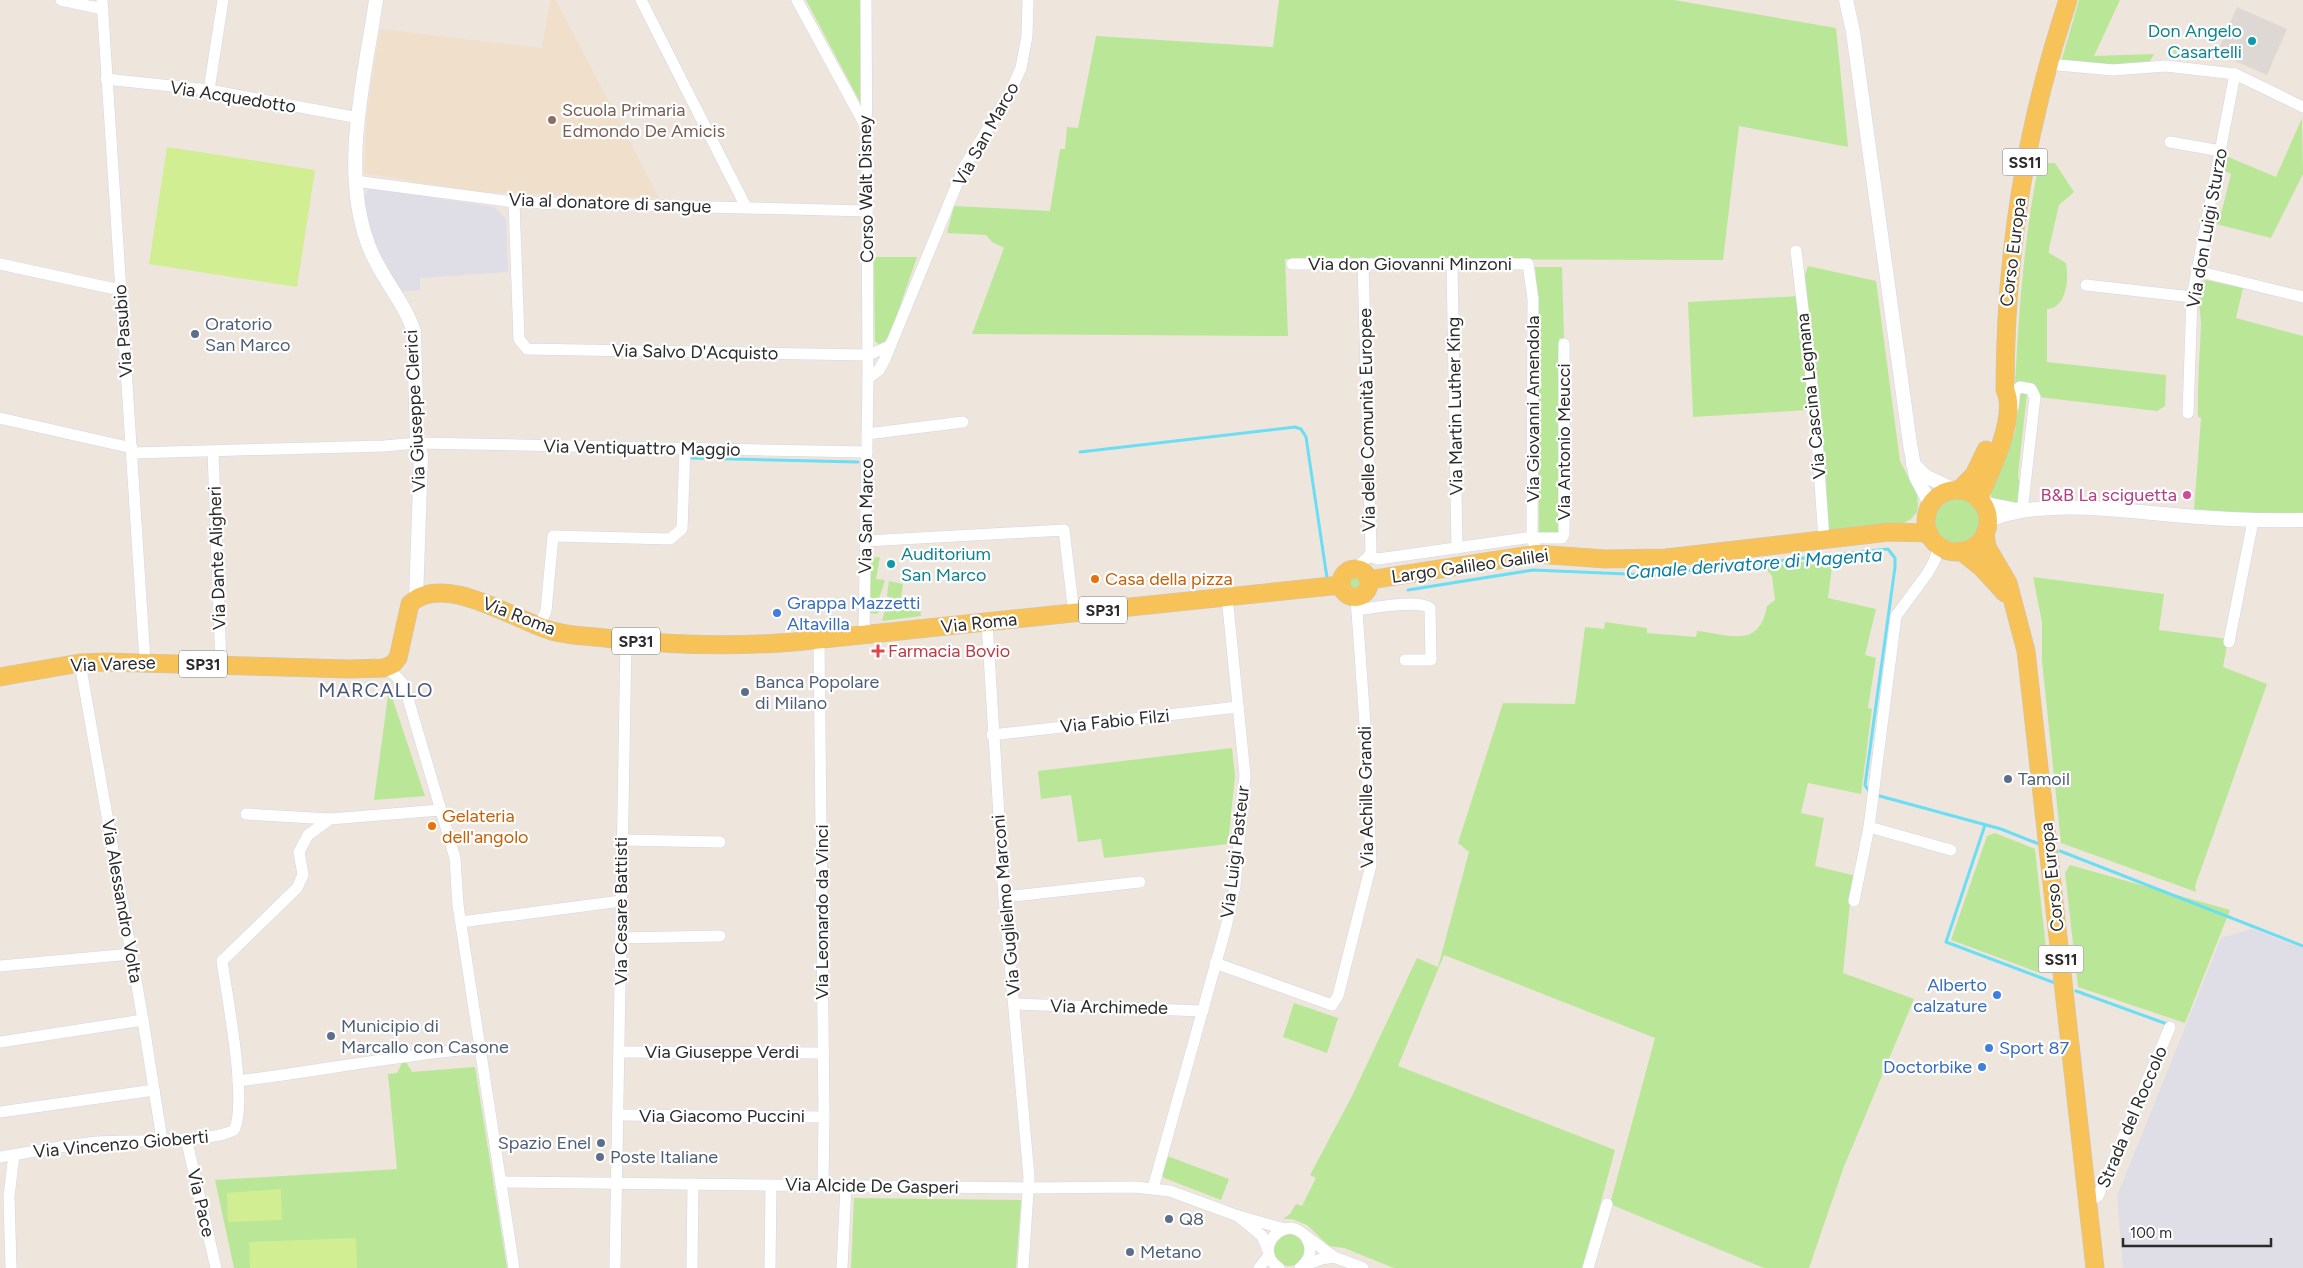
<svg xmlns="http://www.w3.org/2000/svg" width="2303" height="1268" viewBox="0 0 2303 1268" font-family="Figtree,sans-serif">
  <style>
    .industrial { fill: #dfdee6 }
    .education { fill: #f0e0cb }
    .green { fill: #bae797 }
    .pitch { fill: #d1ee92 }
    .plaza { fill: #ded8d4 }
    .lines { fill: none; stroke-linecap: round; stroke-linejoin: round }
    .stream { stroke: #6bdef4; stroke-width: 3 }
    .minor-casing { stroke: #d2d7e5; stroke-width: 12 }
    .tertiary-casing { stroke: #d2d7e5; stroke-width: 15 }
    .primary-casing { stroke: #c8c8c8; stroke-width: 19 }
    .minor { stroke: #fff; stroke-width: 11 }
    .tertiary { stroke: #fff; stroke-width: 14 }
    .primary { stroke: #f7c258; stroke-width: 18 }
    .culture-dot { fill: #0f9aa8; stroke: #fff; stroke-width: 2 }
    .education-dot { fill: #8d6e63; stroke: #fff; stroke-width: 2 }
    .service-dot { fill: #5c6f8a; stroke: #fff; stroke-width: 2 }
    .hotel-dot { fill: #d1479c; stroke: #fff; stroke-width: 2 }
    .food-dot { fill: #e8710a; stroke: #fff; stroke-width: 2 }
    .shop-dot { fill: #3f7fe0; stroke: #fff; stroke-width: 2 }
    .health-dot { fill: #e0444e; stroke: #fff; stroke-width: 2 }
    .labels { text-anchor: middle; stroke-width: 4.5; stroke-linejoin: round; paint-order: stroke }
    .shield { fill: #fff; stroke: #6b6b6b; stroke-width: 1 }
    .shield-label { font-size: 16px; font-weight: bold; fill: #2b2b2b }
    .culture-label { font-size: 18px; fill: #0d838f; stroke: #fff; text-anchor: end }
    .street-label { font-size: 18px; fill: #2b2b2b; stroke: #fff }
    .education-label { font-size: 18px; fill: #785e54; stroke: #fff; text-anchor: start }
    .service-label { font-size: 18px; fill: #4e5e75; stroke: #fff; text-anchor: start }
    .hotel-label { font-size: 18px; fill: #b23c85; stroke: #fff; text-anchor: end }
    .food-label { font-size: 18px; fill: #c56008; stroke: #fff; text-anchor: start }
    .shop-label { font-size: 18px; fill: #366cbe; stroke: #fff; text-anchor: start }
    .health-label { font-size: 18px; fill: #be3a42; stroke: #fff; text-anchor: start }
    .water-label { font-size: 19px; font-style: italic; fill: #077da3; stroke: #fff }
    .quarter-label { font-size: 20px; letter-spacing: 1px; fill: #49587e; stroke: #fff }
  </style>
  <rect width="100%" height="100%" fill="#eee5dd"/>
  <g class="industrial">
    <path d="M369,188L494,207L506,219L508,272L420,278V290L402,291L377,255L363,199Z"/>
    <path d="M2252,929L2303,948V1268H2123L2117,1196L2221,938Z"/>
  </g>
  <path class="education" d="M550,0H556L659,198L475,192L364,173L367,111L380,29L542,48Z"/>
  <g class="green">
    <path d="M806,0H860V102Z"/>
    <path d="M1279,0H1674L1836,28L1848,147L1739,126L1723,260L1285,259L1288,336L972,334L1004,248L992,242L986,235L947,233L954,206L1050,211L1060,149H1065L1067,127L1078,128L1096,36L1273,47Z"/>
    <path d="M2079,0H2120L2094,56L2154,54L2149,63L2118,67L2061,62Z"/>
    <path d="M2171,43L2200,55L2198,60L2183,58L2174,54Z"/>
    <path d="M2302,118L2303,174L2271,238L2216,224L2222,210L2231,174L2225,171L2224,164L2226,156L2276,177Z"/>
    <path d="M2039,163H2055L2074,192L2059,205L2049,248V253L2066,263C2069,278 2067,308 2047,309V362L2166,375L2165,406L2157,411L2039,397L2034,386L2028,382L2015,384C2019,311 2024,236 2039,163Z"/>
    <path d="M874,257H917L891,332L884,342L879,344L875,341Z"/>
    <path d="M1808,266L1876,281L1900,461L1917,494L1918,506L1917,512L1911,519L1899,526L1828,533L1804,278Z"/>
    <path d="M1535,267H1562L1564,338H1559V532H1539L1537,288Z"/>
    <path d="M2206,280L2243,288L2236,318L2303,336V515L2244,516L2194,510L2201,418L2198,417C2197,385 2200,355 2201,324C2201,310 2195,296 2202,282Z"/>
    <path d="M1799,296L1808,410L1693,417L1688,302Z"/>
    <path d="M2020,393H2027L2018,475L2020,488L2017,504L1992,500L1990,487L2015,433Z"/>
    <circle cx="1957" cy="520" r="23"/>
    <path d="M880,557L876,579L885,580L878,602L880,603L879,612L876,614L870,613V558Z"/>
    <path d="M1833,559L1828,598L1876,609L1865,655L1876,658L1868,708L1872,709L1861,794L1808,783L1801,813L1824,818L1815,866L1856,876L1850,903L1843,973L1914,999L1843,1169L1809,1268H1764L1610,1204L1655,1038L1444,955L1398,1066L1615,1150L1583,1268H1394L1344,1248L1329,1246L1307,1225L1292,1219H1283L1290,1214L1296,1204L1302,1206L1316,1178L1310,1175L1351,1098L1417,958L1438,967L1469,852L1458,843L1503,703L1575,704L1585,627L1604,629L1605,622L1647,628V633L1696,637L1697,631C1729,634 1759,650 1767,606L1775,600L1772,576L1763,566Z"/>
    <circle cx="1354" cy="582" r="9"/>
    <path d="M2033,577L2164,594L2159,630L2228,639L2223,667L2267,684L2195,886L2196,892L2061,843L2042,661V622Z"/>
    <path d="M889,581L903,584L899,610L920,608L921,616L882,621L889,597L887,596Z"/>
    <path d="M389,688L425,796L374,800Z"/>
    <path d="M1232,748L1235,776L1228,844L1104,858L1101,839L1078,842L1071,795L1041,799L1038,771Z"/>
    <path d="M1995,833L2035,849L2048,966L2040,973L1951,940L1987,836Z"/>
    <path d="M2070,865L2230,910L2185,1023L2078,987L2065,873Z"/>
    <path d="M1294,1003L1338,1018L1327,1053L1283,1037Z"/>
    <path d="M406,1062L412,1072L475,1067L507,1268H234L215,1180L397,1169L388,1074L397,1073L402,1063Z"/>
    <path d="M1167,1156L1229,1179L1221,1200L1164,1178L1162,1174Z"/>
    <path d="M854,1198L1021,1200L1016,1268H851Z"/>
    <circle cx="1289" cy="1250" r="16"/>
  </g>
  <g class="pitch">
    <path d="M167,147L315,170L297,287L149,264Z"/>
    <path d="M281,1189L282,1220L228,1222L227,1193Z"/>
    <path d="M356,1238L357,1268H250L249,1242Z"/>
  </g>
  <path class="plaza" d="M2237,7L2287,29L2267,75L2217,53Z"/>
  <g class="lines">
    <g class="stream">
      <path d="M1080,452L1295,427L1301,429L1306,437L1327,578"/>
      <path d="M692,458L858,462"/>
      <path d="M1408,590L1533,570L1650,575L1888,549L1895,558V567L1865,785L1870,793"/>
      <path d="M1876,795L2001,829L2039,844"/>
      <path d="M1985,825L1946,942L2055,983"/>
      <path d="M2060,851L2303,946"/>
      <path d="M2076,991L2167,1024"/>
    </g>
    <defs>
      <g id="minor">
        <path d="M61,0L103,9"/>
        <path d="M102,0L145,661"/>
        <path d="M641,0L746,207"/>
        <path d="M797,0L865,125"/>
        <path d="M2047,64L2113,70L2166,66L2235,74L2303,107"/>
        <path d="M106,79L209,90L359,118"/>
        <path d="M209,90L223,0"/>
        <path d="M2170,142L2221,151"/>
        <path d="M355,181L514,202L867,211"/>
        <path d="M514,202L519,339L527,349L868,355L890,346"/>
        <path d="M1796,251L1815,410L1824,540"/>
        <path d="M0,264L120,290"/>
        <path d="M1292,264H1528L1533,299L1532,538L1537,554"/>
        <path d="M1452,264L1457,548"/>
        <path d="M2197,271L2303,297"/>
        <path d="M2086,285L2192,297"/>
        <path d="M868,378L879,370L885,359L964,167L1009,95L1021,68L1027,36L1028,0"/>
        <path d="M2013,407L2015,391L2020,387L2031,389L2035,397L2022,512"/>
        <path d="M2188,413L2192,297L2235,74"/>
        <path d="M0,418L132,448"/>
        <path d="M867,434L963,422"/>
        <path d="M213,451L221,664"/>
        <path d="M133,453L384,446L417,443L867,452"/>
        <path d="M865,541L1064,530L1074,614"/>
        <path d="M1369,556L1378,559L1526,538H1562L1564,534V344"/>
        <path d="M1355,569L1369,556L1371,550L1363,263"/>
        <path d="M1357,610C1373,608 1417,599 1430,608L1431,660H1405"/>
        <path d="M987,623L1004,897L1029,1177L1023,1268"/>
        <path d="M539,626L546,611L553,536L670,539L682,529L685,449"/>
        <path d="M864,634L868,378L866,0"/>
        <path d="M819,639L824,1117L823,1186"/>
        <path d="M2229,642L2253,521"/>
        <path d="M80,663L143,1020L162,1140"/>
        <path d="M384,668L394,674L404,685L455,858L458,905L514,1268"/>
        <path d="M992,735L1238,707"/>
        <path d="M246,814L330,819"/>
        <path d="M1869,827L1951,850"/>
        <path d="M622,840L720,842"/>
        <path d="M1004,897L1140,882"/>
        <path d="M1854,901L1869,827L1896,616L1927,574L1935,560L1938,545"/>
        <path d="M461,922L621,901"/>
        <path d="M621,938L720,936"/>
        <path d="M1215,963L1332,1005L1338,996L1371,865L1366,739L1356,597"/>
        <path d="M0,966L131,954"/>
        <path d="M1014,1004L1203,1011"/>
        <path d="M0,1042L143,1020"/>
        <path d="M620,1052L824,1053"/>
        <path d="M238,1081C319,1071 399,1055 480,1048"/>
        <path d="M0,1112L154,1090"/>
        <path d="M619,1115L824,1117"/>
        <path d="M186,1138L216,1268"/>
        <path d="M0,1157C32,1152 65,1145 98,1142C129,1140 211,1143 234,1130C248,1104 227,996 222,961L297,888L303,875L299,852L308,835L330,819L440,810"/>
        <path d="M502,1182L1029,1188L1135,1187L1170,1191L1238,1216"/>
        <path d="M1153,1188L1226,927L1235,886L1245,775L1227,597"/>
        <path d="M2088,1202L2098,1196L2170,1027"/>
        <path d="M1268,1250L1262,1236L1238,1216L1285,1229"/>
        <path d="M1334,1257L1363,1268"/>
        <path d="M1303,1266L1321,1259L1334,1257L1307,1237"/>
        <path d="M11,1268L9,1196L14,1155"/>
        <path d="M615,1268L626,640"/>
        <path d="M692,1268L693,1184"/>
        <path d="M770,1268L771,1185"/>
        <path d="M842,1268L846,1186"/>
        <path d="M1259,1268L1269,1255"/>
        <path d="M1279,1268C1259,1255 1269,1230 1291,1228C1311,1232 1317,1255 1300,1268"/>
        <path d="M1588,1268L1607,1204"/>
      </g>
      <g id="tertiary">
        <path d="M376,0C365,77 340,169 368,244C379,276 404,300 414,332L417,443L421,455L416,599"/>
        <path d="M1846,0L1853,32L1910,444L1916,477L1931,505"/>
        <path d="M1913,464L1925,476L1955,490"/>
        <path d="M1981,503L2017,510"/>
        <path d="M1987,521C2041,498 2117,510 2173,515C2217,519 2259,521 2303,520"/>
      </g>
      <g id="primary">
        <path d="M1959,490L1974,475L1986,450"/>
        <circle cx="1957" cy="521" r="31"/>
        <path d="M1978,499C1990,474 2018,416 2005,390C2005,254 2025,130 2068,0"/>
        <path d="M1985,533L1987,547L2008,583L2026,651L2095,1268"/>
        <path d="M1961,551L1981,567L2005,593"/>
        <circle cx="1355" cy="583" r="14"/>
        <path d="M1369,580L1537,554L1605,559L1666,558L1889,532L1929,533"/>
        <path d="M0,677L80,663L106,662L349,669L384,668L393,664L398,658L410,604C443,571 516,621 552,631C569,636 588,636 605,638C668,645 731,647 794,642L1341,585"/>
      </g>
    </defs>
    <use href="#minor" class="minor-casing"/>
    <use href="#tertiary" class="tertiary-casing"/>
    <use href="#primary" class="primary-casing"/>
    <use href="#minor" class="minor"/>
    <use href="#tertiary" class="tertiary"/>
    <use href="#primary" class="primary"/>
  </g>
  <g class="culture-dot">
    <circle cx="2252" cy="41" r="5"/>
    <circle cx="891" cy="564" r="5"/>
  </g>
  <circle class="education-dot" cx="552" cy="120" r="5"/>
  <g class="service-dot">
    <circle cx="195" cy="334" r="5"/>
    <circle cx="745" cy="692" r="5"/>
    <circle cx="2008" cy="779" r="5"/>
    <circle cx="331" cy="1036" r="5"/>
    <circle cx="601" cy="1143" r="5"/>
    <circle cx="600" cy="1157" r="5"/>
    <circle cx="1169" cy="1219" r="5"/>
    <circle cx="1130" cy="1252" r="5"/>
  </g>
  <circle class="hotel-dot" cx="2187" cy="495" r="5"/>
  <g class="food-dot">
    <circle cx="1095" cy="579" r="5"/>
    <circle cx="432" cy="826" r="5"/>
  </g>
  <g class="shop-dot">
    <circle cx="777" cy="613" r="5"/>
    <circle cx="1997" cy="995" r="5"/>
    <circle cx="1989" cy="1048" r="5"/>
    <circle cx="1982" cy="1067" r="5"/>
  </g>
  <path class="health-dot" d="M875.5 643.5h5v5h5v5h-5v5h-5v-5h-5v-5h5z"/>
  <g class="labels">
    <g class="shield">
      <rect x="2002.5" y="148.5" width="45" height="27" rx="4"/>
      <rect x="1079" y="596.5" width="48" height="27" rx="4"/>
      <rect x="612" y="627.5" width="48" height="27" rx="4"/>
      <rect x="179" y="650.5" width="48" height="27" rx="4"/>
      <rect x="2038.5" y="945.5" width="45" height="27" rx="4"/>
    </g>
    <g class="shield-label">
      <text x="2025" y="168">SS11</text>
      <text x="1103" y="616">SP31</text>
      <text x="636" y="647">SP31</text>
      <text x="203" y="670">SP31</text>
      <text x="2061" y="965">SS11</text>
    </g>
    <g class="culture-label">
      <text x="2242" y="37">Don Angelo<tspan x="2242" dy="21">Casartelli</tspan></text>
      <text x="901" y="560" text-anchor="start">Auditorium<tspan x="901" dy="21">San Marco</tspan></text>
    </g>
    <g class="street-label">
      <text transform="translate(233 97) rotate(9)" y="6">Via Acquedotto</text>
      <text transform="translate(986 134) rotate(-61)" y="6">Via San Marco</text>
      <text transform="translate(866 189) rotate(-91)" y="6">Corso Walt Disney</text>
      <text transform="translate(610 203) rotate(2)" y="6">Via al donatore di sangue</text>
      <text transform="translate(2207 228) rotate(-80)" y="6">Via don Luigi Sturzo</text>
      <text transform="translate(2013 252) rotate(-83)" y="6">Corso Europa</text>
      <text x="1410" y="270">Via don Giovanni Minzoni</text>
      <text transform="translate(123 331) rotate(-94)" y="6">Via Pasubio</text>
      <text transform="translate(695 352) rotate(1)" y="6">Via Salvo D'Acquisto</text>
      <text transform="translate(1811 396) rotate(-96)" y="6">Via Cascina Legnana</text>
      <text transform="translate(1455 406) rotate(-91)" y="6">Via Martin Luther King</text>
      <text transform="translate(1533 409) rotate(-90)" y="6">Via Giovanni Amendola</text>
      <text transform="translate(415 411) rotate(-93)" y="6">Via Giuseppe Clerici</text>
      <text transform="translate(1367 420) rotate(-91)" y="6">Via delle Comunità Europee</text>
      <text transform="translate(1564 442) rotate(-90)" y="6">Via Antonio Meucci</text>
      <text transform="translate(642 448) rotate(1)" y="6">Via Ventiquattro Maggio</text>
      <text transform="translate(866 516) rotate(-89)" y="6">Via San Marco</text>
      <text transform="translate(217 558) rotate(-92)" y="6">Via Dante Aligheri</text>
      <text transform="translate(1470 566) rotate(-8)" y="6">Largo Galileo Galilei</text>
      <text transform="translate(519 616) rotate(21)" y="6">Via Roma</text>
      <text transform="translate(979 623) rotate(-6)" y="6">Via Roma</text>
      <text transform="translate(113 664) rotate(-2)" y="6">Via Varese</text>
      <text transform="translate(1115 721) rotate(-6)" y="6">Via Fabio Filzi</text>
      <text transform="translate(1366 797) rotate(-91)" y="6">Via Achille Grandi</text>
      <text transform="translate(1235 852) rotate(-83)" y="6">Via Luigi Pasteur</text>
      <text transform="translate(2052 877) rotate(-96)" y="6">Corso Europa</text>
      <text transform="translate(122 901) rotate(80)" y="6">Via Alessandro Volta</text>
      <text transform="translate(1006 905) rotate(-95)" y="6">Via Guglielmo Marconi</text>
      <text transform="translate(621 911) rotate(-90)" y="6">Via Cesare Battisti</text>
      <text transform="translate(822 912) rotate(-90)" y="6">Via Leonardo da Vinci</text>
      <text transform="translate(1109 1007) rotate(1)" y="6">Via Archimede</text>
      <text x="722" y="1058">Via Giuseppe Verdi</text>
      <text x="722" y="1122">Via Giacomo Puccini</text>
      <text transform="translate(2132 1117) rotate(-67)" y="6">Strada del Roccolo</text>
      <text transform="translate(121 1144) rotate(-5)" y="6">Via Vincenzo Gioberti</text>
      <text transform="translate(872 1186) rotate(1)" y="6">Via Alcide De Gasperi</text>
      <text transform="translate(201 1203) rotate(77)" y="6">Via Pace</text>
    </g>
    <g class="education-label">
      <text x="562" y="116">Scuola Primaria<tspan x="562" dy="21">Edmondo De Amicis</tspan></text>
    </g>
    <g class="service-label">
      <text x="205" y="330">Oratorio<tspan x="205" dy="21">San Marco</tspan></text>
      <text x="755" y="688">Banca Popolare<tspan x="755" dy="21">di Milano</tspan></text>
      <text x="2018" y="785">Tamoil</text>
      <text x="341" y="1032">Municipio di<tspan x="341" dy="21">Marcallo con Casone</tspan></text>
      <text x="591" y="1149" text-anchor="end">Spazio Enel</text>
      <text x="610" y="1163">Poste Italiane</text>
      <text x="1179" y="1225">Q8</text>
      <text x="1140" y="1258">Metano</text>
    </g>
    <g class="hotel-label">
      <text x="2177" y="501">B&amp;B La sciguetta</text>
    </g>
    <g class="food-label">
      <text x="1105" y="585">Casa della pizza</text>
      <text x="442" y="822">Gelateria<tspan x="442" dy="21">dell'angolo</tspan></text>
    </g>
    <g class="shop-label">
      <text x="787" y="609">Grappa Mazzetti<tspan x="787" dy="21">Altavilla</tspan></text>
      <text x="1987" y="991" text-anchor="end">Alberto<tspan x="1987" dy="21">calzature</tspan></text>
      <text x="1999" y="1054">Sport 87</text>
      <text x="1972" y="1073" text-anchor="end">Doctorbike</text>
    </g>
    <g class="health-label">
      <text x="888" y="657">Farmacia Bovio</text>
    </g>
    <g class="water-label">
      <text transform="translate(1754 563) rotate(-4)" y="7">Canale derivatore di Magenta</text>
    </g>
    <g class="quarter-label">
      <text x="376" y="697">MARCALLO</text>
    </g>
  </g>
  <path d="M2123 1238v8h148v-8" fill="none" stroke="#2b2b2b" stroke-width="2.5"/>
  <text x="2130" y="1238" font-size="15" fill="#2b2b2b" stroke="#ffffff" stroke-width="4" paint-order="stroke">100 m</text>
</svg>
